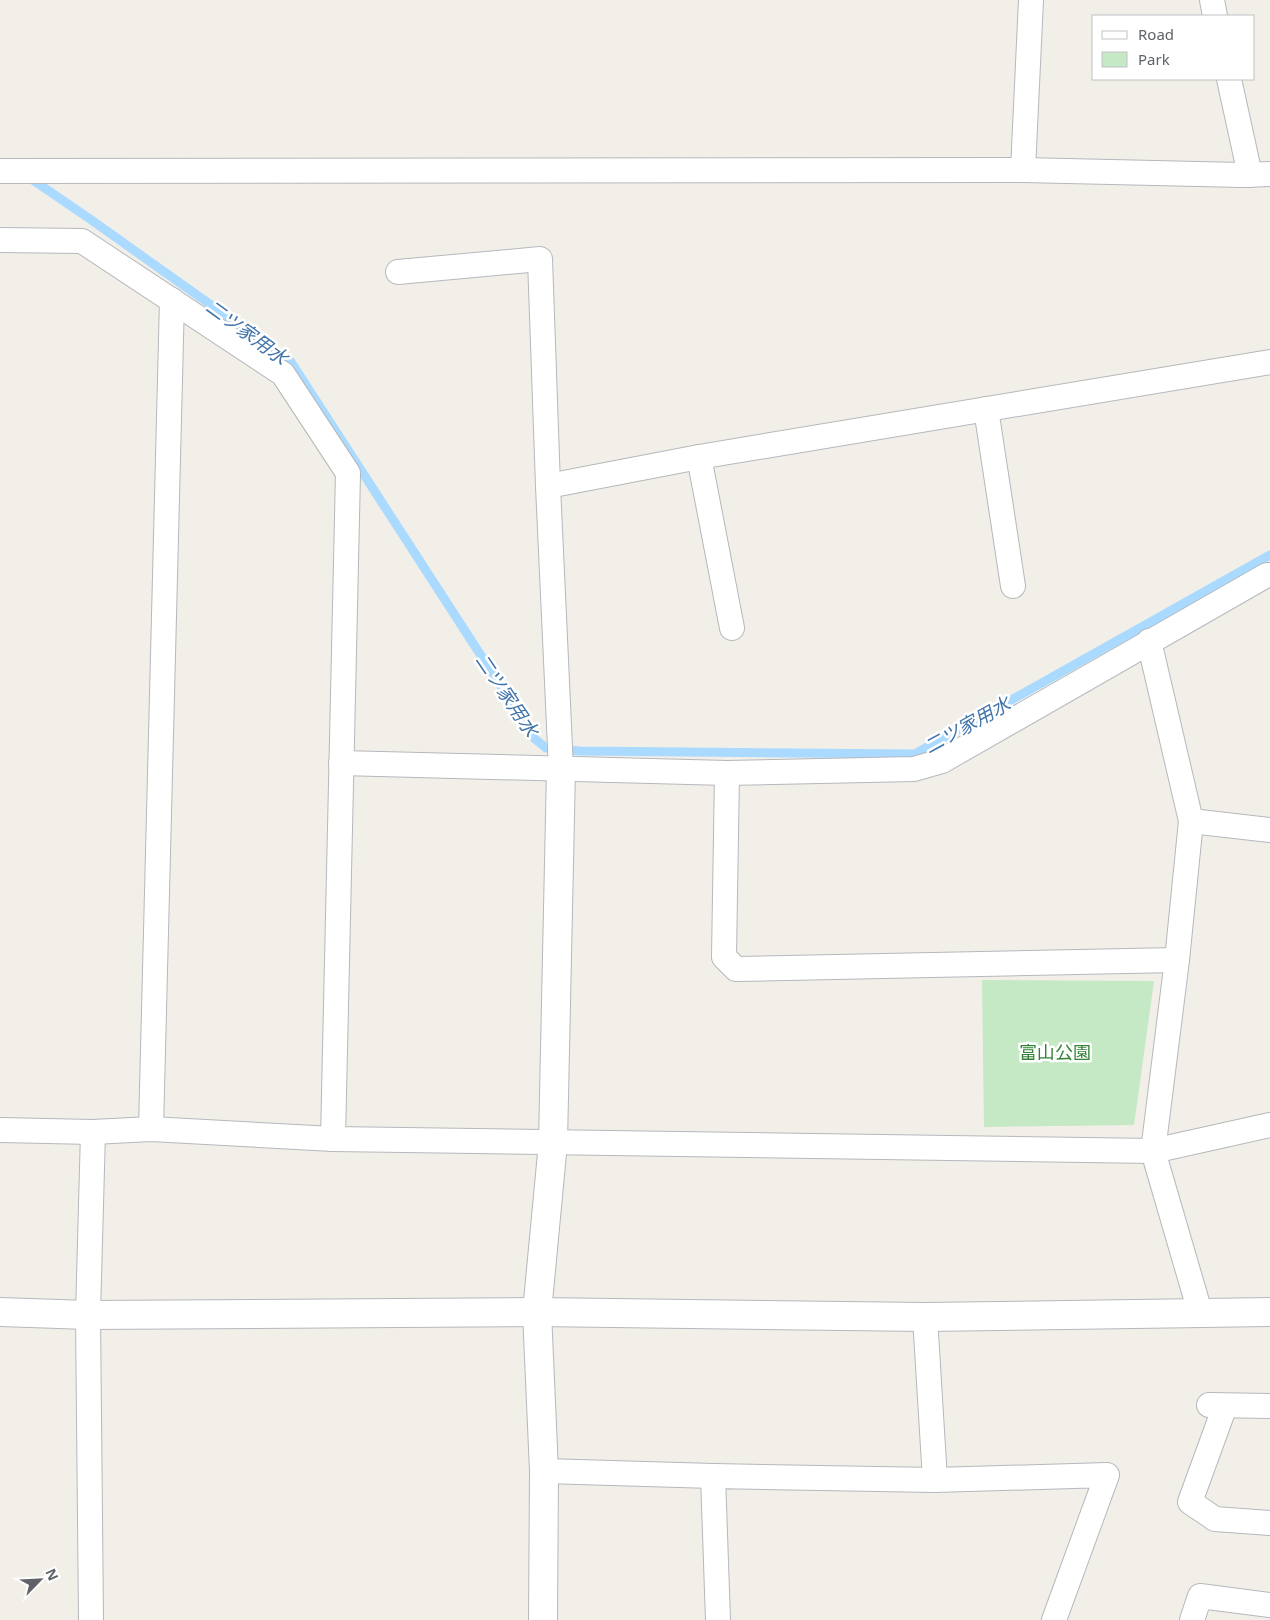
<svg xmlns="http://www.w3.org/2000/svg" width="1270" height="1620" viewBox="0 0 1270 1620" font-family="'Noto Sans','Noto Sans JP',sans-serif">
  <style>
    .green { fill: #c5e8c5 }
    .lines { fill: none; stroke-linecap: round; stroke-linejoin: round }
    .stream { stroke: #aadaff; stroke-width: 9 }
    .minor-casing { stroke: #b5b8bc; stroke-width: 26 }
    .tertiary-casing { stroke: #b5b8bc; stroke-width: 30 }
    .minor { stroke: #fff; stroke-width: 24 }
    .tertiary { stroke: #fff; stroke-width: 28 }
    .labels { text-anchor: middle; stroke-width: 5; stroke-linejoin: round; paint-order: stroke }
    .park-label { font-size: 18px; fill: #348238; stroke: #fff }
    .water-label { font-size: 19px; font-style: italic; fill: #4174aa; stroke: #fff }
  </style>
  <rect width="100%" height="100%" fill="#f1efe8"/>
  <path class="green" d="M982,980L1154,981L1134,1125L984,1127Z"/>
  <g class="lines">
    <path class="stream" d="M27,176L90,219L291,362L535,739L546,748L580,751L915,754L1270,555"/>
    <defs>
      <g id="minor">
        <path d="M1212,0L1215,16"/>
        <path d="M1229,79L1250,175"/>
        <path d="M1023,170L1031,0"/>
        <path d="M0,171L1023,170L1242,175L1270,174"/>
        <path d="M0,240L82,241L283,374L348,473L333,1139"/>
        <path d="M398,272L540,259L548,486L561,769"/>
        <path d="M986,409L1013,586"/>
        <path d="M699,457L732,628"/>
        <path d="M548,486L699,457L1270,362"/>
        <path d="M1149,641L1191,821L1177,960L1153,1151L1200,1312"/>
        <path d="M341,763L727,773L914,769L942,761L1267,575H1270"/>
        <path d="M727,773L724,957L736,969L1177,960"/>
        <path d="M1191,821L1270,830"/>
        <path d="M151,1129L172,300"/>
        <path d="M0,1130L93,1132L151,1129L333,1139L1153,1151L1270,1125"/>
        <path d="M925,1317L935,1480"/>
        <path d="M1209,1405L1270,1406"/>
        <path d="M1225,1406L1190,1502L1215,1519L1270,1523"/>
        <path d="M544,1471L713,1476"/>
        <path d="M91,1620L88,1315L93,1132"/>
        <path d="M718,1620L713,1476L935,1480L1107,1475L1054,1620"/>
        <path d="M1192,1620L1200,1596L1270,1605"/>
      </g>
      <g id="tertiary">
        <path d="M0,1312L88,1315L537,1312L925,1317L1270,1312"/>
        <path d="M543,1620L544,1471L537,1312L553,1143L561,769"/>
      </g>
    </defs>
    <use href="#minor" class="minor-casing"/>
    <use href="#tertiary" class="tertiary-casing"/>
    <use href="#minor" class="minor"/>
    <use href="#tertiary" class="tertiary"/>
  </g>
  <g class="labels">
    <g class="park-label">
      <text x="1055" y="1059">富山公園</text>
    </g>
    <g class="water-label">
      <text transform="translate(247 332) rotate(36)" y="7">二ツ家用水</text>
      <text transform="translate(507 695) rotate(56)" y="7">二ツ家用水</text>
      <text transform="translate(967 725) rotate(-29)" y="7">二ツ家用水</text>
    </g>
  </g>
  <rect x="1092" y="15" width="162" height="65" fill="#ffffff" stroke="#bfc1c3"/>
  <rect x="1102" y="31" width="25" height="8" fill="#ffffff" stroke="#bfc1c3"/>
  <text x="1138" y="40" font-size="15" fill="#5f6368">Road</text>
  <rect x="1102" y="52" width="25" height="15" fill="#c5e8c5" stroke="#bfc1c3"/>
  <text x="1138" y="65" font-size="15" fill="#5f6368">Park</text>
  <g transform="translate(40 1580) rotate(66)" stroke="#ffffff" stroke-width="4" paint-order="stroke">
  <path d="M0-4L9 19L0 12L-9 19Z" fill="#5f6368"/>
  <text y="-8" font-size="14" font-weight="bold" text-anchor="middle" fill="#5f6368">N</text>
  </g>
</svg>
